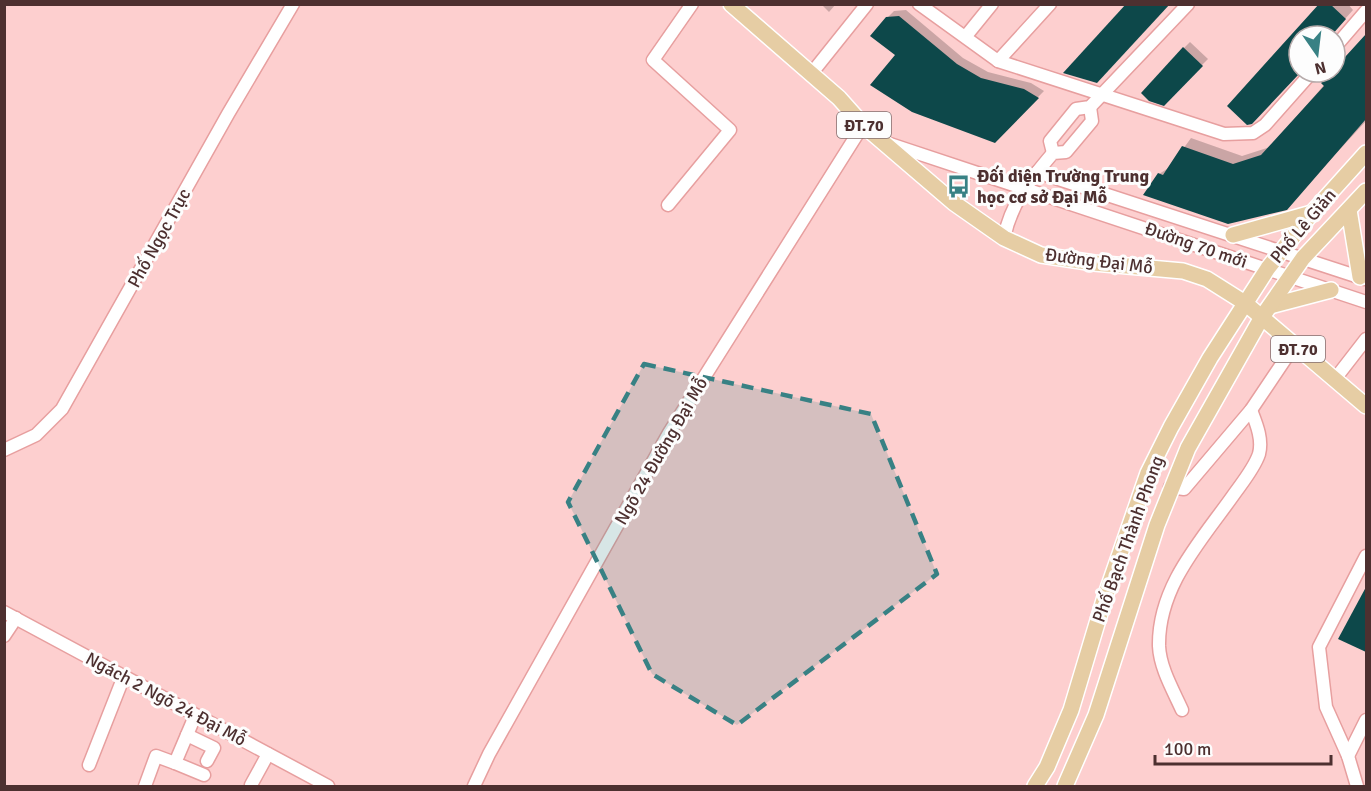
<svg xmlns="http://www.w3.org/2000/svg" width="1371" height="791" viewBox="0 0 1371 791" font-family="Signika,sans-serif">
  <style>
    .shadow { fill: #0003 }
    .building { fill: #0d484a }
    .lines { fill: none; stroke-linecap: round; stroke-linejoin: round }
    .minor-casing { stroke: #e79f9f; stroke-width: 15 }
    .major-casing { stroke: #fff; stroke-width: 18 }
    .minor { stroke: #fff; stroke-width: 12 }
    .major { stroke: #e6cda4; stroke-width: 15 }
    .marked { fill: #388184; fill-opacity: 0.2; stroke: #388184; stroke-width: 4.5; stroke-dasharray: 12 8; stroke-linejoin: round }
    .labels { text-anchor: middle; stroke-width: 6; stroke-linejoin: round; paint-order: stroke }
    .shield { fill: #fdfdfd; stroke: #826e6e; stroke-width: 1.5 }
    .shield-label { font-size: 16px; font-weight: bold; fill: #4d3030 }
    .poi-label { font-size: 18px; font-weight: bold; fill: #4d3030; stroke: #fdfdfd; text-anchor: start }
    .street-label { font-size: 18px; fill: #4d3030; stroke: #fdfdfd }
  </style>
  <rect width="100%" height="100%" fill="#fdcfcf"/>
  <g class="shadow">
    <path d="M821,4H836L829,12Z"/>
    <path d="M1321,4H1348L1353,10L1330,36H1299V70L1229,106Z"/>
    <path d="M906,10L963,58L988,72L1031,83L1044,91L995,141L897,55L887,18L894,11Z"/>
    <path d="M1366,37V121L1286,208L1159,174L1170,167L1191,138L1242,156L1270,147Z"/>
    <path d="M1190,42L1208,59L1163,104L1184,48Z"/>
    <path d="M1366,590V650L1340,638Z"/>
  </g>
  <g class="building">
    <path d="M1126,4H1170L1097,83L1063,73Z"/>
    <path d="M1319,4H1330L1346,19L1331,36H1299V74L1252,124L1247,125L1227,106Z"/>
    <path d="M899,16L957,64L981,78L1024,89L1039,98L995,143L912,112L870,85L895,55L870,36L886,17Z"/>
    <path d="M1366,34V119L1287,210L1228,224L1143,195L1158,173L1163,175L1182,146L1233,164L1261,155L1324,86L1321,83L1331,72H1335V68Z"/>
    <path d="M1183,47L1203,66L1164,106L1149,101L1141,93Z"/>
    <path d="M1366,587V652L1338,639Z"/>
  </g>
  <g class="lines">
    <defs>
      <g id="minor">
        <path d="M919,4L998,61L1224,134L1253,133L1265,125L1312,72"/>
        <path d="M966,36L992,4"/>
        <path d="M1335,47L1366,11"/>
        <path d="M998,61L1050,4"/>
        <path d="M811,74L867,4"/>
        <path d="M887,143L1366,302"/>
        <path d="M1053,153L1050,141L1076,109L1090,107L1188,4"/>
        <path d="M1037,172L1365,279"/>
        <path d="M668,205L730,130L653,60L692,4"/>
        <path d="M1004,238C1011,203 1030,180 1053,153L1066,152L1092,121L1090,107"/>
        <path d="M1335,379L1366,339"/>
        <path d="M4,450L36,435L62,409L228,114L293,4"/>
        <path d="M1170,487L1184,489L1251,410L1294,346"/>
        <path d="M4,612L328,786"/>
        <path d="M4,636L16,618"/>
        <path d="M1182,710C1173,690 1160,668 1159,646C1158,587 1200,542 1232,497C1241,484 1254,469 1259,454C1263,439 1256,423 1251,410"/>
        <path d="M195,716L175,763L204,775"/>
        <path d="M187,735L214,748L207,761"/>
        <path d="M1348,756L1366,720"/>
        <path d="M89,765L124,676"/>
        <path d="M251,785L268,754"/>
        <path d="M145,786L156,756L175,763"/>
        <path d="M474,786L489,754L669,433L863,125"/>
        <path d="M1357,786L1348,756L1326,707L1319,647L1366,556"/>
      </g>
      <g id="major">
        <path d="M731,4L839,98L863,125L954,203L1004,238L1041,255L1094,263L1183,271L1207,279L1245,303L1366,406"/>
        <path d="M1349,210L1360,277"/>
        <path d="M1233,235L1312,213"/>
        <path d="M1270,306L1331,290"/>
        <path d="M1035,786L1047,767L1071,710L1104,600L1148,473L1171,427L1210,358L1268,268L1312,213L1366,153"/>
        <path d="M1065,786L1096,715L1157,525L1188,448L1262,317L1303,258L1366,191"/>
      </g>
    </defs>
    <use href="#minor" class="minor-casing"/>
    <use href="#major" class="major-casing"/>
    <use href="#minor" class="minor"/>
    <use href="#major" class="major"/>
  </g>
  <path class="marked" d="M644,364L871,414L937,574L737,725L652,674L568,502Z"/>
  <defs>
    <symbol id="bus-bare" viewBox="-9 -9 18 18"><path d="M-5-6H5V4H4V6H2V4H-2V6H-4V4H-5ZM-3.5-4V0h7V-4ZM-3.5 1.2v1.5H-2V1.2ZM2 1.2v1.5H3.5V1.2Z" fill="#388184" stroke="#fdfdfd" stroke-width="2.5" paint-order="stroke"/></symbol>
  </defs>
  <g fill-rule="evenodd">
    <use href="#bus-bare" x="942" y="170" width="33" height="33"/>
  </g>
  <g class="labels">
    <g class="shield">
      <rect x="837" y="112" width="54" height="26" rx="4.5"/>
      <rect x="1271" y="336" width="54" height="26" rx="4.5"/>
    </g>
    <g class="shield-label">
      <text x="864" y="131">ĐT.70</text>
      <text x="1298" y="355">ĐT.70</text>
    </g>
    <g class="poi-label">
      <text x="977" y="182">Đối diện Trường Trung<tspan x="977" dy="21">học cơ sở Đại Mỗ</tspan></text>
    </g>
    <g class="street-label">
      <text transform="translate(1303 226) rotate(-50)" y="6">Phố Lê Giản</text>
      <text transform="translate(159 238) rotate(-61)" y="6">Phố Ngọc Trục</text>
      <text transform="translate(1196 245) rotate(19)" y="6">Đường 70 mới</text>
      <text transform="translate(1099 261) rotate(7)" y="6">Đường Đại Mỗ</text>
      <text transform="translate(661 451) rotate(-60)" y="6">Ngõ 24 Đường Đại Mỗ</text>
      <text transform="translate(1128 539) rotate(-70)" y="6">Phố Bạch Thành Phong</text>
      <text transform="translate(166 699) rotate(28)" y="6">Ngách 2 Ngõ 24 Đại Mỗ</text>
    </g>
  </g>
  <rect width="1371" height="791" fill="none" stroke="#4d3030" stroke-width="12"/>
  <g transform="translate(1317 54) rotate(166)"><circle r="28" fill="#fdfdfd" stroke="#b7abab" stroke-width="1.5"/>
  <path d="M0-4.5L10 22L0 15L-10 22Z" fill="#388184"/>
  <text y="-9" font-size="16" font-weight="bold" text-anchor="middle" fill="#4d3030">N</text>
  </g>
  <path d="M1155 755v9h176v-9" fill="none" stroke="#4d3030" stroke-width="3"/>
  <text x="1164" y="755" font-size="18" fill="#4d3030" stroke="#fdfdfd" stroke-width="4.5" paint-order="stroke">100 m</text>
</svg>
